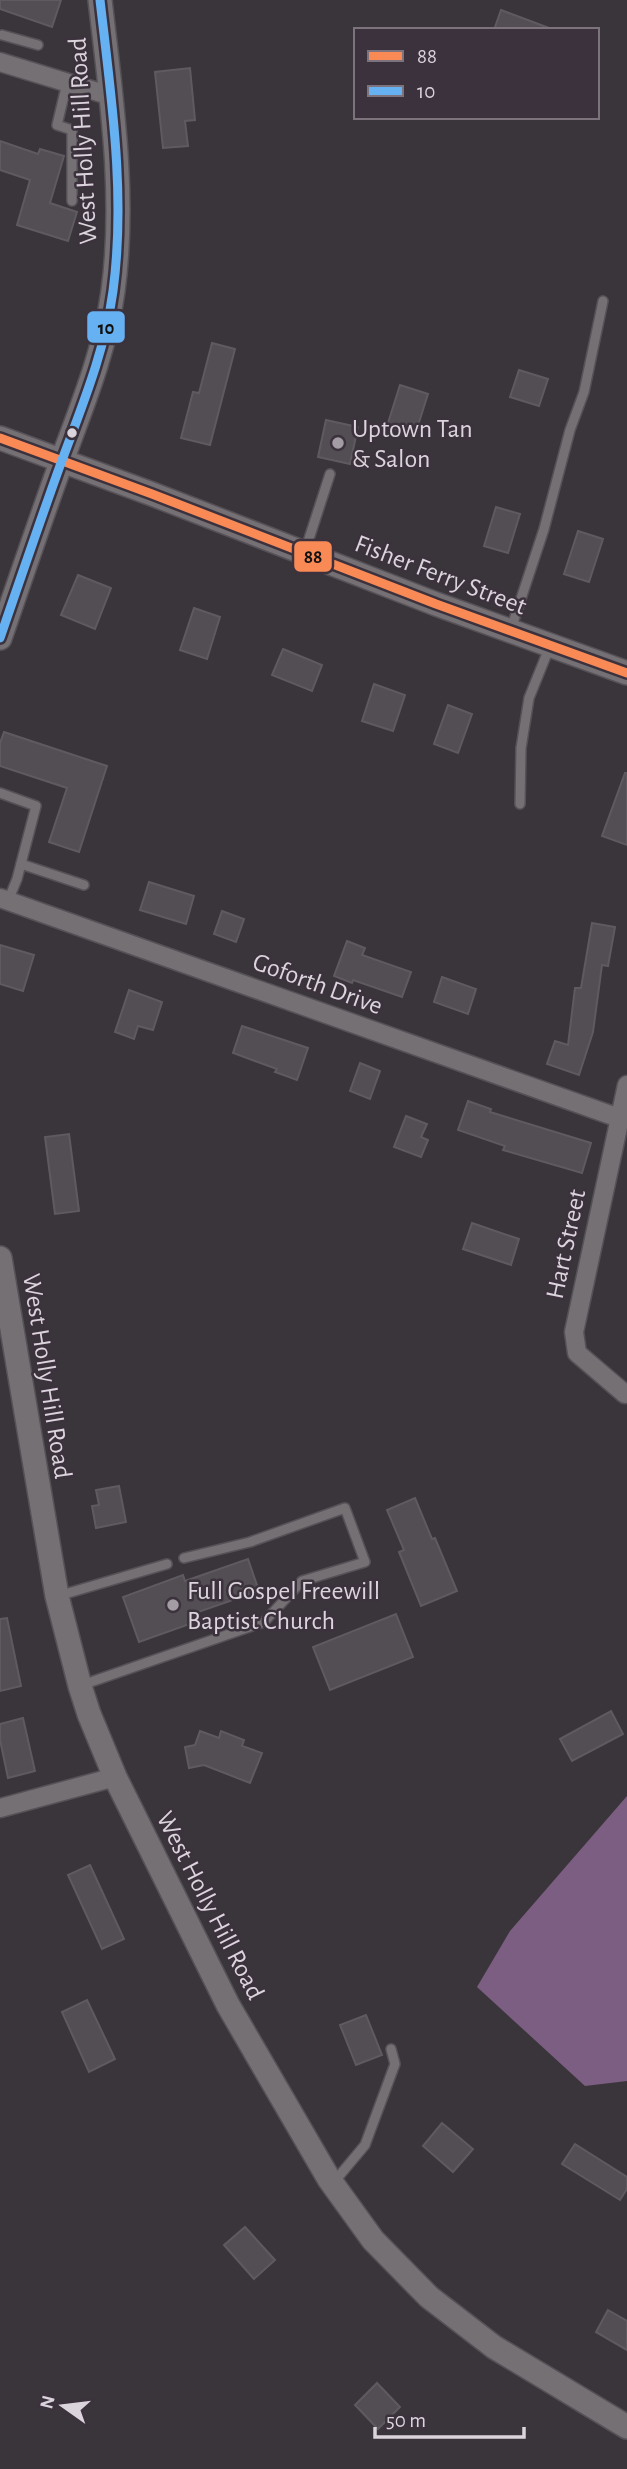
<svg xmlns="http://www.w3.org/2000/svg" width="627" height="2469" viewBox="0 0 627 2469" font-family="'Alegreya Sans',sans-serif">
  <style>
    .forest { fill: #7c5e82 }
    .building { fill: #534e54; stroke: #5f5a60; stroke-width: 2 }
    .lines { fill: none; stroke-linecap: round; stroke-linejoin: round }
    .service-casing { stroke: #565157; stroke-width: 12 }
    .minor-casing { stroke: #565157; stroke-width: 21 }
    .tertiary-casing { stroke: #565157; stroke-width: 26 }
    .service { stroke: #747074; stroke-width: 9 }
    .minor { stroke: #747074; stroke-width: 18 }
    .tertiary { stroke: #747074; stroke-width: 23 }
    .bus-1-casing { stroke: #3c323e; stroke-width: 14 }
    .bus-2-casing { stroke: #3c323e; stroke-width: 14 }
    .bus-1 { stroke: #f98a56; stroke-width: 9 }
    .bus-2 { stroke: #66b1f2; stroke-width: 9 }
    .bus-dot { fill: #dbd4dc; stroke: #3c323e; stroke-width: 2.5 }
    .poi-dot { fill: #a39ca4; stroke: #3c323e; stroke-width: 2.5 }
    .labels { text-anchor: middle; stroke-width: 5; stroke-linejoin: round; paint-order: stroke }
    .street-label { font-size: 26px; fill: #dbd4dc; stroke: #3c323e }
    .poi-label { font-size: 26px; fill: #dbd4dc; stroke: #3c323e; text-anchor: start }
    .line-badge { stroke: #3c323e; stroke-width: 2.5 }
    .pale-badge-label { font-size: 19px; text-anchor: middle; font-weight: bold; fill: #111 }
  </style>
  <rect width="100%" height="100%" fill="#3a353b"/>
  <path class="forest" d="M627,1796V2081L585,2086L477,1987L510,1931Z"/>
  <g class="building">
    <path d="M0,0H61L52,27L0,9Z"/>
    <path d="M501,10L549,28V30H494Z"/>
    <path d="M190,68L195,120L185,121L188,146L163,148L155,72Z"/>
    <path d="M0,141L38,154L40,149L64,156L50,203L77,212L68,241L17,225L30,180L0,170Z"/>
    <path d="M212,343L235,349L210,445L181,438L193,392L199,393Z"/>
    <path d="M519,370L548,379L539,406L510,397Z"/>
    <path d="M400,385L428,394L415,435L387,426Z"/>
    <path d="M326,420L358,427L350,464L318,457Z"/>
    <path d="M496,507L520,514L508,553L484,546Z"/>
    <path d="M578,531L603,539L589,582L564,574Z"/>
    <path d="M78,575L111,588L95,629L61,615Z"/>
    <path d="M194,608L220,617L207,659L180,650Z"/>
    <path d="M283,649L322,665L312,691L272,675Z"/>
    <path d="M374,684L405,695L393,731L362,721Z"/>
    <path d="M448,705L472,714L458,753L434,744Z"/>
    <path d="M4,732L107,766L79,852L49,842L67,788L0,766V743Z"/>
    <path d="M625,773H627V845L602,836Z"/>
    <path d="M149,882L194,896L186,924L140,910Z"/>
    <path d="M222,911L244,919L236,942L214,934Z"/>
    <path d="M592,923L615,927L608,966L602,965L593,1032L579,1075L547,1064L555,1041L568,1045L575,988H581Z"/>
    <path d="M347,941L365,948L362,955L411,972L402,997L353,980L352,983L334,976Z"/>
    <path d="M0,945L34,955L23,991L0,984Z"/>
    <path d="M442,977L476,989L468,1014L434,1002Z"/>
    <path d="M129,990L162,1002L153,1030L138,1026L134,1039L115,1032Z"/>
    <path d="M242,1026L308,1048L297,1080L275,1072L277,1069L233,1053Z"/>
    <path d="M360,1063L380,1071L370,1099L350,1091Z"/>
    <path d="M468,1101L491,1109L490,1112L591,1143L582,1173L503,1150L505,1146L458,1130Z"/>
    <path d="M406,1116L427,1124L421,1137L428,1140L421,1157L394,1147Z"/>
    <path d="M69,1134L79,1211L55,1214L45,1137Z"/>
    <path d="M472,1223L519,1239L511,1265L463,1249Z"/>
    <path d="M119,1486L126,1522L96,1528L92,1506L99,1505L96,1490Z"/>
    <path d="M415,1498L432,1539L435,1538L457,1591L421,1606L399,1552L404,1550L387,1510Z"/>
    <path d="M248,1559L259,1591L198,1612L201,1620L139,1642L123,1597L183,1575L185,1581Z"/>
    <path d="M396,1614L413,1657L330,1690L313,1647Z"/>
    <path d="M7,1618L21,1686L0,1691V1619Z"/>
    <path d="M611,1711L623,1734L572,1761L560,1739Z"/>
    <path d="M23,1718L35,1771L8,1778L0,1740V1724Z"/>
    <path d="M200,1731L219,1738L221,1731L244,1740L242,1746L262,1753L250,1783L204,1765L189,1768L185,1747L195,1745Z"/>
    <path d="M90,1865L124,1939L102,1949L68,1875Z"/>
    <path d="M87,2000L115,2059L89,2072L62,2012Z"/>
    <path d="M366,2015L382,2055L356,2065L340,2025Z"/>
    <path d="M442,2123L473,2149L453,2172L423,2146Z"/>
    <path d="M575,2144L627,2177V2189L620,2200L562,2164Z"/>
    <path d="M245,2227L275,2260L254,2279L224,2245Z"/>
    <path d="M608,2310L627,2321V2350L596,2332Z"/>
    <path d="M377,2383L400,2407L378,2429L355,2405Z"/>
  </g>
  <g class="lines">
    <defs>
      <g id="service">
        <path d="M2,35L38,45"/>
        <path d="M67,83L57,125L72,130V201"/>
        <path d="M305,551L330,474"/>
        <path d="M511,629L544,529L570,430L584,392L603,301"/>
        <path d="M0,793L36,806L17,879L8,901"/>
        <path d="M520,804L521,748L529,698L550,646"/>
        <path d="M21,864L84,885"/>
        <path d="M58,1596L167,1564"/>
        <path d="M82,1685L264,1622L302,1581L365,1562L345,1508L250,1542L184,1558"/>
        <path d="M334,2182L365,2145L395,2064L391,2049"/>
      </g>
      <g id="minor">
        <path d="M0,62L111,96"/>
        <path d="M0,898L619,1118"/>
        <path d="M625,1394L577,1353L574,1332L627,1085"/>
        <path d="M0,1808L115,1777"/>
      </g>
      <g id="tertiary">
        <path d="M0,438L152,494L436,604L627,673"/>
        <path d="M0,638C20,580 40,521 61,463C82,406 105,351 113,291C126,195 111,96 100,0"/>
        <path d="M0,1258L57,1596L80,1686L89,1714L115,1777L228,2005L329,2179L373,2240L429,2297L494,2347L627,2427"/>
      </g>
    </defs>
    <use href="#service" class="service-casing"/>
    <use href="#minor" class="minor-casing"/>
    <use href="#tertiary" class="tertiary-casing"/>
    <use href="#service" class="service"/>
    <use href="#minor" class="minor"/>
    <use href="#tertiary" class="tertiary"/>
    <defs>
      <path id="bus-1" d="M0,438L152,494L436,604L627,673"/>
      <path id="bus-2" d="M0,638C20,580 40,521 61,463C82,406 105,351 113,291C126,195 111,96 100,0"/>
    </defs>
    <use href="#bus-1" class="bus-1-casing"/>
    <use href="#bus-2" class="bus-2-casing"/>
    <use href="#bus-1" class="bus-1"/>
    <use href="#bus-2" class="bus-2"/>
  </g>
  <circle class="bus-dot" cx="72" cy="433" r="6"/>
  <g class="poi-dot">
    <circle cx="338" cy="443" r="7"/>
    <circle cx="173" cy="1605" r="7"/>
  </g>
  <g class="labels">
    <g class="street-label">
      <text transform="translate(82 141) rotate(-93)" y="9">West Holly Hill Road</text>
      <text transform="translate(441 574) rotate(21)" y="9">Fisher Ferry Street</text>
      <text transform="translate(318 983) rotate(20)" y="9">Goforth Drive</text>
      <text transform="translate(565 1244) rotate(-78)" y="9">Hart Street</text>
      <text transform="translate(48 1376) rotate(81)" y="9">West Holly Hill Road</text>
      <text transform="translate(211 1905) rotate(63)" y="9">West Holly Hill Road</text>
    </g>
    <g class="poi-label">
      <text x="352" y="437">Uptown Tan<tspan x="352" dy="30">&amp; Salon</tspan></text>
      <text x="187" y="1599">Full Gospel Freewill<tspan x="187" dy="30">Baptist Church</tspan></text>
    </g>
  </g>
  <g class="line-badge">
    <rect x="86" y="310" width="40" height="34" rx="7" fill="#66b1f2"/>
    <rect x="293" y="540" width="40" height="33" rx="7" fill="#f98a56"/>
  </g>
  <g class="pale-badge-label">
    <text x="106" y="334">10</text>
    <text x="313" y="563">88</text>
  </g>
  <rect x="354" y="28" width="245" height="91" fill="#3c323e" stroke="#7c737d" stroke-width="2"/>
  <rect x="368" y="51" width="35" height="10" fill="#f98a56" stroke="#7c737d" stroke-width="2"/>
  <text x="417" y="63" font-size="21" fill="#dbd4dc">88</text>
  <rect x="368" y="86" width="35" height="10" fill="#66b1f2" stroke="#7c737d" stroke-width="2"/>
  <text x="417" y="98" font-size="21" fill="#dbd4dc">10</text>
  <g transform="translate(63 2406) rotate(284)" stroke="#3c323e" stroke-width="5" paint-order="stroke">
  <path d="M0-5L12 26L0 18L-12 26Z" fill="#dbd4dc"/>
  <text y="-10" font-size="19" font-weight="bold" text-anchor="middle" fill="#dbd4dc">N</text>
  </g>
  <path d="M375 2427v10h149v-10" fill="none" stroke="#dbd4dc" stroke-width="3.5"/>
  <text x="386" y="2427" font-size="21" fill="#dbd4dc" stroke="#3c323e" stroke-width="5" paint-order="stroke">50 m</text>
</svg>
